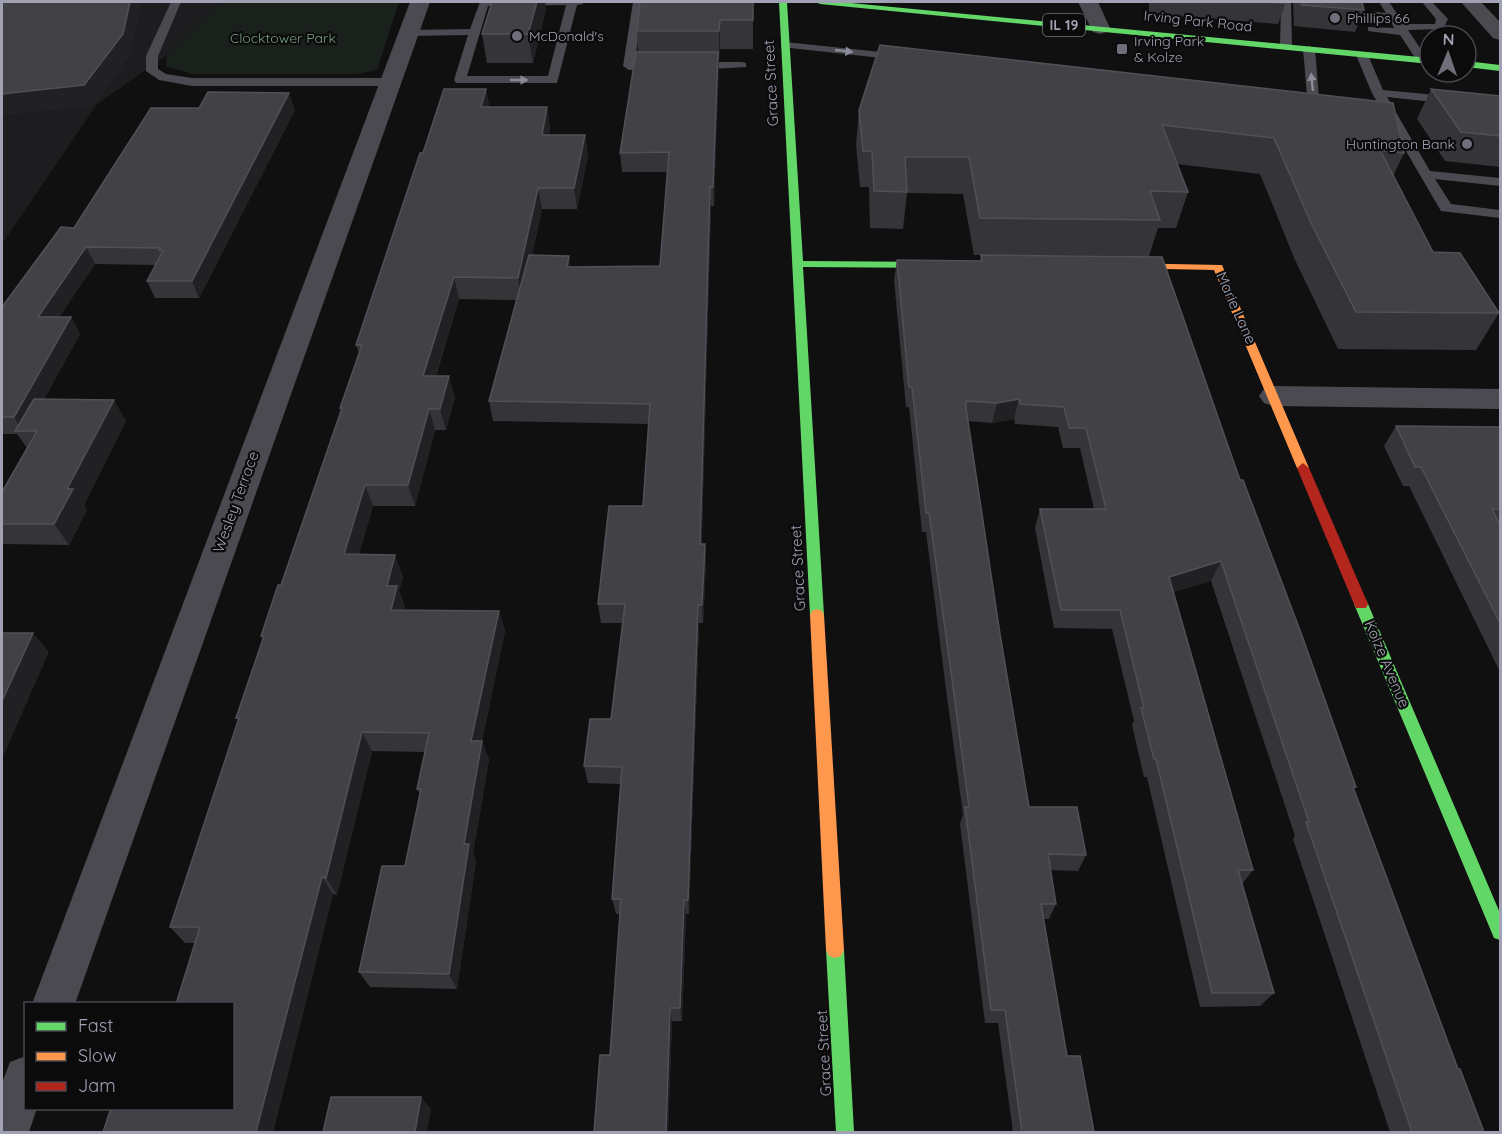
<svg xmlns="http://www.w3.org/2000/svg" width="1502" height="1134" viewBox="0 0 1502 1134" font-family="Quicksand,sans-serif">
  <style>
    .built { fill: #1d1d1f }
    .green { fill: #1a211c }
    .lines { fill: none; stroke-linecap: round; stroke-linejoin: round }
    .lane { fill: #4a4a50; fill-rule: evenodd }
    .street { fill: #4a4a50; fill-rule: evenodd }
    .fast { fill: #63d668; fill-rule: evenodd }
    .slow { fill: #ff974d; fill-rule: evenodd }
    .jam { fill: #b3261e; fill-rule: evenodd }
    .wall { fill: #353539 }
    .shaded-wall { fill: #212124 }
    .building { fill: #414146; stroke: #505057; stroke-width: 1.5 }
    .oneway { fill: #8a8c9a }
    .poi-dot { fill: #6e6f7a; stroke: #0b0b0c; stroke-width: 2 }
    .labels { text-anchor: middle; stroke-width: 4.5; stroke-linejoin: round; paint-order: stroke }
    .far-poi-label { font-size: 14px; fill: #a0a2b3; stroke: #0b0b0c; text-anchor: start }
    .far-street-label { font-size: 14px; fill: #a0a2b3; stroke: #0b0b0c }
    .shield { fill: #0b0b0c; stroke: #737581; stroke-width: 1.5 }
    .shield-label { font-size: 14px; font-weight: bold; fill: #a0a2b3 }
    .far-park-label { font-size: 14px; fill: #769f80; stroke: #0b0b0c }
    .street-label { font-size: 15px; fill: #a0a2b3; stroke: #0b0b0c }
  </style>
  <rect width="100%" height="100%" fill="#101011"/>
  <path class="built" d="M2,2H222L167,55L97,104L2,244Z"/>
  <path class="green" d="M222,2H399L377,70L357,74H191L166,66L167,55Z"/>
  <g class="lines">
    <g class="lane">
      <path d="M171,2H181L158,56V69L166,74L192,78H389L395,82L389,86H192L159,80L146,71V56Z"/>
      <path d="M480,2H584L583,4L577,5L557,83H456L454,80L468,35L408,36L402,33L408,30L470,29ZM566,5L548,76H467L488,6Z"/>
      <path d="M633,2H643L635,62L662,64V68L629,70L623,66Z"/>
      <path d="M1281,2H1291L1292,47L1286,50L1280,47Z"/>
      <path d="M1379,2H1389L1404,24H1435L1436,19L1422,2H1432L1446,17L1448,19L1443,29L1408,30L1428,60L1426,62H1418L1400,35L1368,31V27L1394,28L1390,20L1368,17L1362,14L1368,11L1386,13Z"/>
      <path d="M785,42L900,54L906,57L900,60L781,47V43Z"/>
      <path d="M1309,46L1315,49L1319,98L1313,102H1290V96L1307,95L1303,49Z"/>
      <path d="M1362,52L1368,55L1383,90L1500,101V109L1387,97L1430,171L1500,178V186L1435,179L1451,204L1500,210V218L1441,211L1372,93L1356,55Z"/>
      <path d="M742,62L746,63V67L694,70L688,66L694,62Z"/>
    </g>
    <g class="street">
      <path d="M410,2H430L75,1004H32Z"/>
      <path d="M1078,2H1098L1110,28L1107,32L1100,34L1093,32Z"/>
      <path d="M1461,2H1481L1500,22V40L1493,38Z"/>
      <path d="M1274,386L1500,389V409L1274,406L1264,403L1259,396L1264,389Z"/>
      <path d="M26,1056V1108H37L29,1132H2V1083L10,1062Z"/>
    </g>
    <g class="fast">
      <path d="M779,2H787L803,261L940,262L945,265L940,268L803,267L824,615L822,619H812L810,615Z"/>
      <path d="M816,2H840L1430,58V64L820,4Z"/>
      <path d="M1466,61L1500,65V71L1466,67Z"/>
      <path d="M1361,598L1366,600L1368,604L1500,913V940L1494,938L1354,604L1356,600Z"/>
      <path d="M835,942L841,944L844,950L854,1132H836L826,950L829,944Z"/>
    </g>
    <g class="slow">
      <path d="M1120,263L1222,265L1309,468L1307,471L1303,473L1297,468L1214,270L1116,268V264Z"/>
      <path d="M817,609L822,611L824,615L844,950L841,956L835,958L829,956L826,950L810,615L812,611Z"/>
    </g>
    <path class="jam" d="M1303,463L1309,468L1368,604L1366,608H1356L1354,604L1297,468Z"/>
  </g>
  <g class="wall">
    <path d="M753,2V49H720L719,60H718L714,206H711L703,496L702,544H705L706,562L703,623H699L689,914H686L682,1021H672L668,1132H594L610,1055L620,914H616L612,899L621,784L588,783L584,766L611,719L623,623H601L598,604L643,506L649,424L493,421L489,401L516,300L459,299L436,376L455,397L446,430H435L415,506H373L359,554L403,576L399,591L405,607L404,611H499L505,631L482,741L489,760L473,853L476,861L457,989L370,987L359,972L405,866L420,795L417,789L425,752L372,751L337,895L333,894L273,1132H103L232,1108L195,943H185L170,927L238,720L236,718L263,639L261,636L281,585L341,411L340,408L359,353L356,345L423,153L486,89L489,107H547L550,128L549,135H585L588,156L577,209H542L532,255L571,267L660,266L667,172H622L620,153L638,52L637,31Z"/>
    <path d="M1149,2H1286L1278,24L1149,14Z"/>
    <path d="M1293,2H1362L1364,10L1355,32L1294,26Z"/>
    <path d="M546,9L533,63H487L482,34Z"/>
    <path d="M880,45L1404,153L1393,176L1433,252L1499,313L1476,350L1338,349L1295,260L1260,174L1177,164L1188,192L1176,228H1158L1149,256L974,255L963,194L907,193L903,229L870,228L869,187H860L856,145L859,110Z"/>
    <path d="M1431,89L1500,96V167L1445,161L1417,119Z"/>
    <path d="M295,110L199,298H155L147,281L156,265L95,264L59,317H71L80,334L44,399L126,421L84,505L87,510L69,545L2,544V492L27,448L17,434H2V307L74,228Z"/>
    <path d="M981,255L1240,480L1356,787L1354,789L1458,1069L1484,1132H1390L1293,839L1295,836L1211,581L1173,592L1253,870L1242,884L1274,993L1260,1006L1200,1007L1147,777H1144L1132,725L1134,721L1112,629L1054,628L1035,528L1040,509H1094L1080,448H1063L1058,427L1015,424L1014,419L992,423L968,421L1000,634L1029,807L1086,855L1078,871L1050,870L1056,904L1049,919H1043L1067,1056L1094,1132H1013L998,1023H985L960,824L963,814L947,697L926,532H922L909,407H906L894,280L897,260L980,261Z"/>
    <path d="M1396,426L1500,427V672L1409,486H1403L1384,446Z"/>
  </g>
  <g class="shaded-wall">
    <path d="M130,2H142L131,54L94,106L2,115V94Z"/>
    <path d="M537,2H545L546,9L533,63L528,34Z"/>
    <path d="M720,20V49L719,60V31Z"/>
    <path d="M718,52L719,70L714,206L713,187Z"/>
    <path d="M486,89L490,109L481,107Z"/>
    <path d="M289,93L295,110L199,298L192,281Z"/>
    <path d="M547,107L550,128L545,156L542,135Z"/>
    <path d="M585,135L588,156L577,209L574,188Z"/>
    <path d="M710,187L711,206L701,562L700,544L702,476Z"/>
    <path d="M538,188L542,209L522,300L518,278Z"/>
    <path d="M86,247L95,264L48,334L38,317Z"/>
    <path d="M569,256L572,275L567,267Z"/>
    <path d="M454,277L459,299L429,397L423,376Z"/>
    <path d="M71,317L80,334L27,431H23L14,417Z"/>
    <path d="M449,376L455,397L446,430L440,409Z"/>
    <path d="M1019,399L1014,419L992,423L997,403Z"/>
    <path d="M114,400L126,421L84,505L87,510L69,545L54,524L67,489Z"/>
    <path d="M429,409L435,430L415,506L408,485Z"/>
    <path d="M365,485L373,506L353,575L344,554Z"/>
    <path d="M705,544L706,562L703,623L702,605Z"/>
    <path d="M395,555L403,576L399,591L405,607L399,631L391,610L387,586Z"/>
    <path d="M1221,561L1211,581L1160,596L1169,577Z"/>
    <path d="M698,605L699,623L689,914L688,900Z"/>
    <path d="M499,611L505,631L478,760L471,741Z"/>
    <path d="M33,633L49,652L2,759V701Z"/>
    <path d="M362,732L372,751L337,895L326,878Z"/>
    <path d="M482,741L489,760L473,853L476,861L457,989L449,974L464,844Z"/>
    <path d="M322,877L333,894L273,1132H256Z"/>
    <path d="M684,900L686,914L682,1021L680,1008Z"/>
    <path d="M670,1008L672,1021L668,1132H666Z"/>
    <path d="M421,1097L431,1109L427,1132H415Z"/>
  </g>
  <g class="building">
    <path d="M2,2H130L123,34L84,85L2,94Z"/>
    <path d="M492,2H537L528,34H482Z"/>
    <path d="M640,2H753V20H720L719,31H637Z"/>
    <path d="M1266,2H1286V3Z"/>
    <path d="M1301,2H1362L1364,10L1302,5Z"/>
    <path d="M880,45L1393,103L1404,153L1380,150L1433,252L1460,253L1499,313L1356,312L1311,223L1274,138L1162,125L1188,192L1150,191L1160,220L980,218L969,157H905L907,192L874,191L872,151H863L859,110Z"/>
    <path d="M636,52H718L713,187H710L702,476L700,544H705L702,605H698L688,900H684L680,1008H670L666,1132H594L600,1055H610L621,899H612L622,767L584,766L590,719H611L625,604H598L609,506H643L650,404L489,401L529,255L569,256L567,267L660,266L669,152L620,153Z"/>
    <path d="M444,89H486L481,107H547L542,135H585L574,188H538L518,278L454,277L423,376H449L440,409H429L408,485H365L344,554L395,555L387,586H397L391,610L499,611L471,741H482L464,844H469L449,974L359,972L382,866H405L421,789H417L429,733L362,732L326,878L322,877L256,1132H103L111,1108H232V1004H176L200,927H170L239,718H236L264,636H261L278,585H281L342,408H340L362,345H356L420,153H423Z"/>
    <path d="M1431,89L1500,96V136L1461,132Z"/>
    <path d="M208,92L289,93L192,281H147L163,251L159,250L161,248L86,247L38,317H71L14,417H2V307L61,227L74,228L151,108H199Z"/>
    <path d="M981,255L1162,257L1240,480H1243L1301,633L1356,787H1353L1458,1069H1460L1484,1132H1412L1306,822H1309L1221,561L1169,577L1253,870H1238L1274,993H1212L1156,759H1154L1141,708H1144L1120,610H1061L1040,509H1106L1086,428H1069L1064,407L1020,404L1019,399L997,403L966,401V408L1000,634L1029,807H1077L1086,855L1048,854L1056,904H1041L1067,1056H1080L1094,1132H1022L1005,1010H991L965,807H969L952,679L929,513H926L912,387H909L897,260L982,261Z"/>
    <path d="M34,399L114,400L67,489H73L54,524H2V492L37,431H15Z"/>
    <path d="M1396,426L1500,427V509H1492L1500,525V623L1421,467H1415Z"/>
    <path d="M2,633H33L2,701Z"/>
    <path d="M331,1097H421L415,1132H323Z"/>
  </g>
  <defs><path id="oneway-solid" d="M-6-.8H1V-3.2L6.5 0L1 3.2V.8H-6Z" transform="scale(1.5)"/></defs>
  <g class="oneway">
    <use href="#oneway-solid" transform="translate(844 51) rotate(6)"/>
    <use href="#oneway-solid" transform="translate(519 80)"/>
    <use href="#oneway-solid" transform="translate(1312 82) rotate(-96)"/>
  </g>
  <g class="poi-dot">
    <circle cx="1335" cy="18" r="6"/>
    <circle cx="517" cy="36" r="6"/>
    <rect x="1116" y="43" width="12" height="12" rx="3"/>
    <circle cx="1467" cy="144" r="6"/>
  </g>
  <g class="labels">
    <g class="far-poi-label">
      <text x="1347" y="23">Phillips 66</text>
      <text x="529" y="41">McDonald's</text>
      <text x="1134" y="46">Irving Park<tspan x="1134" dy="16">&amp; Kolze</tspan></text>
      <text x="1455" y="149" text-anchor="end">Huntington Bank</text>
    </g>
    <g class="far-street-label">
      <text transform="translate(1198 21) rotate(6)" y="5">Irving Park Road</text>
    </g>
    <rect class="shield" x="1043" y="14" width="42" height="22" rx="4.5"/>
    <g class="shield-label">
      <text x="1064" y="30">IL 19</text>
    </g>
    <g class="far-park-label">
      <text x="283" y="43">Clocktower Park</text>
    </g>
    <g class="street-label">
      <text transform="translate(771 83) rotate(-93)" y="5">Grace Street</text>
      <text transform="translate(1236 308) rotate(66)" y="5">Marie Lane</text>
      <text transform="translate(236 502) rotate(-70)" y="5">Wesley Terrace</text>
      <text transform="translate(798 568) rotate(-93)" y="5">Grace Street</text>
      <text transform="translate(1387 664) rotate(67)" y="5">Kolze Avenue</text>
      <text transform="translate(824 1053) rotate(-93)" y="5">Grace Street</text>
    </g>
  </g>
  <rect width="1502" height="1134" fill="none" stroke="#a0a2b3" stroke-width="6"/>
  <rect x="24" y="1002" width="210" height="108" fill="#0b0b0c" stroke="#47474f" stroke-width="1.5"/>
  <rect x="36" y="1022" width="30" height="9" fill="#63d668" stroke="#47474f" stroke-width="1.5"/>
  <text x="78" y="1032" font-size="18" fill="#a0a2b3">Fast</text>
  <rect x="36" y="1052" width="30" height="9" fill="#ff974d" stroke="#47474f" stroke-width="1.5"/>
  <text x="78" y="1062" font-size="18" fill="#a0a2b3">Slow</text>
  <rect x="36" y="1082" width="30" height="9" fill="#b3261e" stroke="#47474f" stroke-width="1.5"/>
  <text x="78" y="1092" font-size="18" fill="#a0a2b3">Jam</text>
  <g transform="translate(1448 54) rotate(2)"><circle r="28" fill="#0b0b0c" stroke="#47474f" stroke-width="1.5"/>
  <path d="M0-4.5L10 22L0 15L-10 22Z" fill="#6e6f7a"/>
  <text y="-9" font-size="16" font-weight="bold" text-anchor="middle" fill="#a0a2b3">N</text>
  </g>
</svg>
